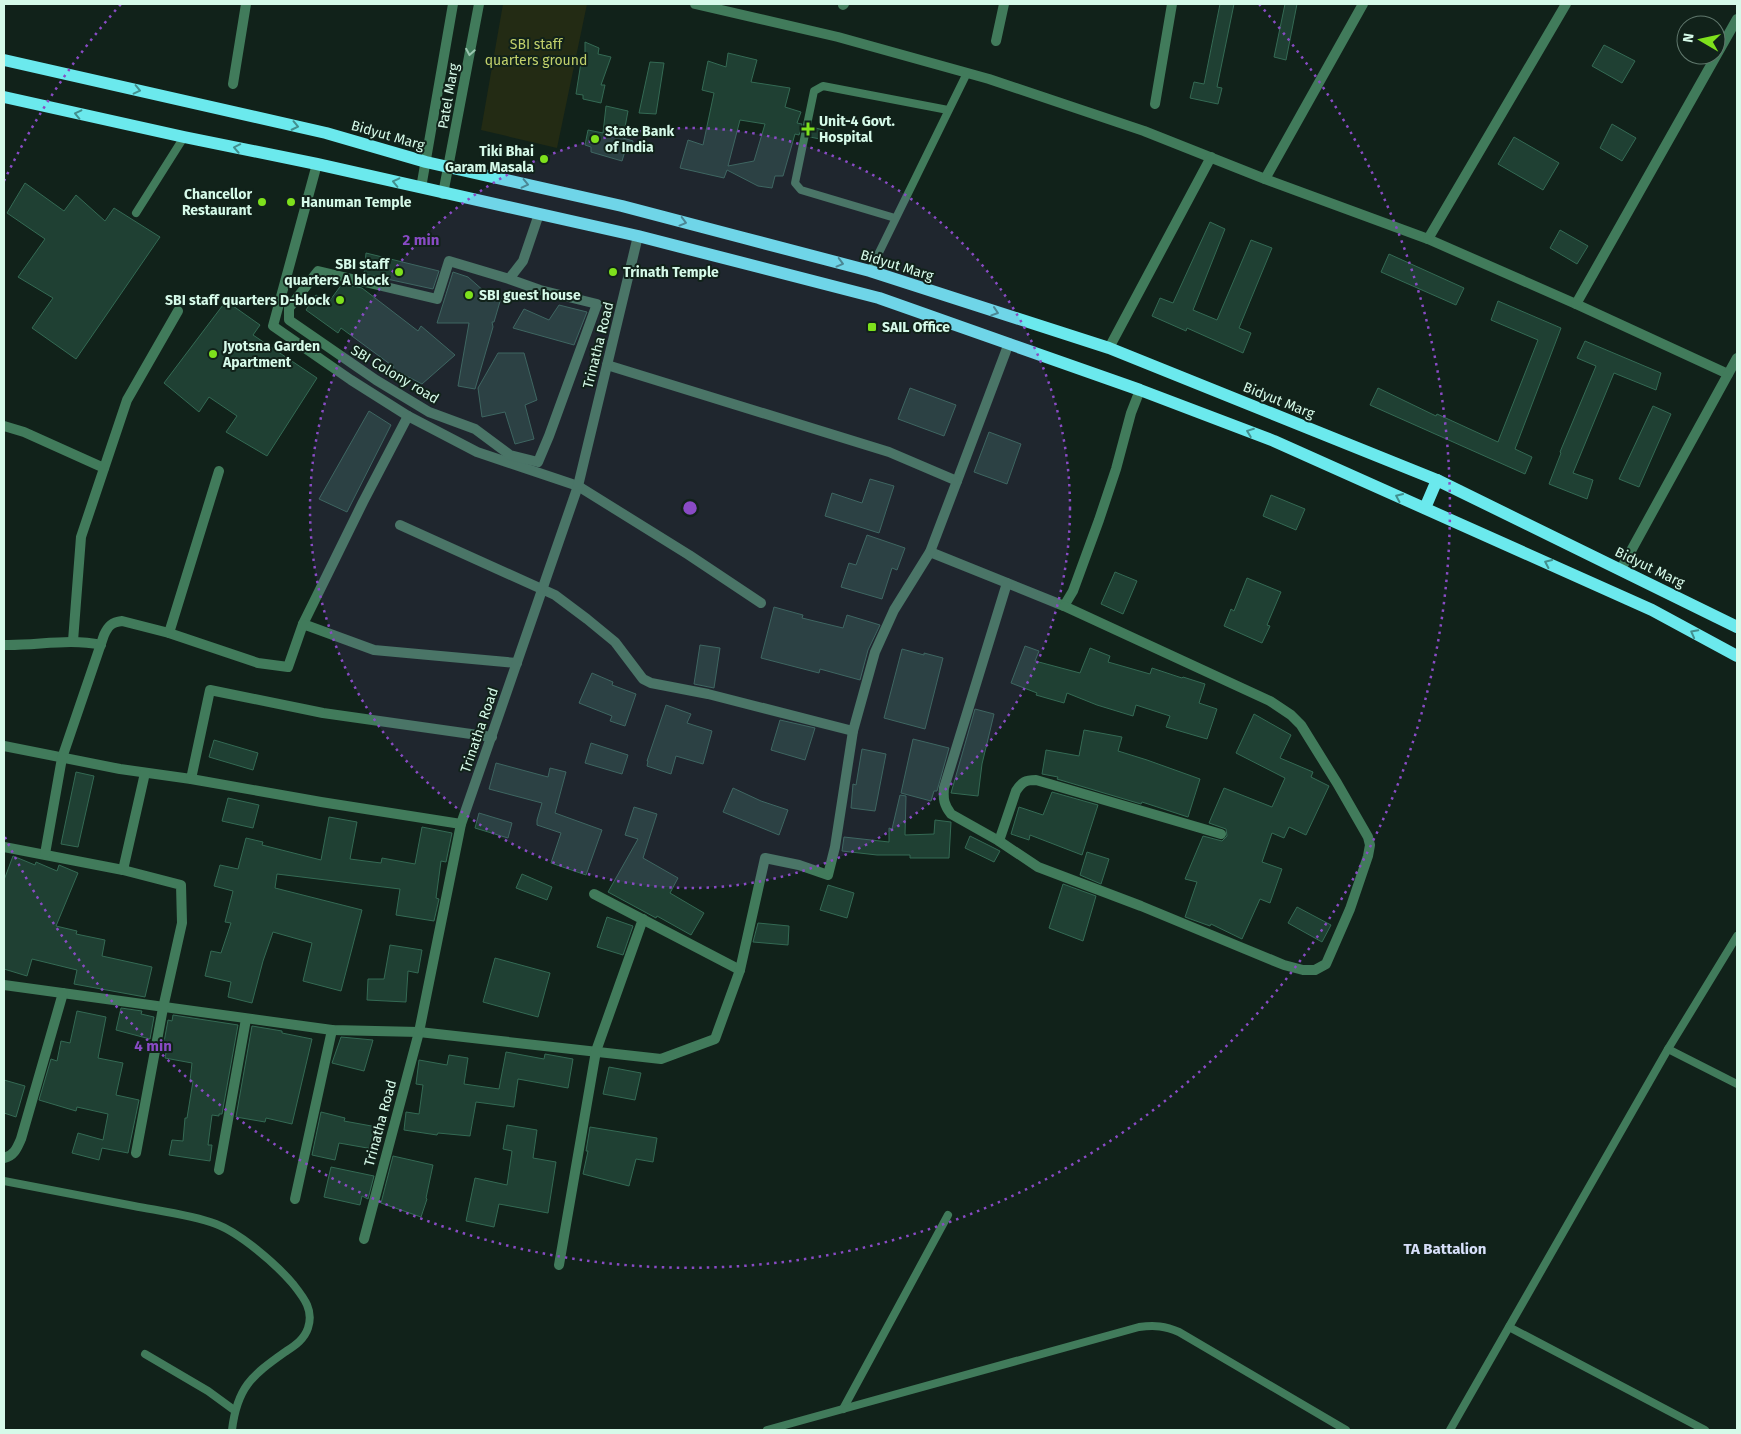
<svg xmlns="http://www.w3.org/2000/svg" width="1741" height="1434" viewBox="0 0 1741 1434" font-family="'Fira Sans',sans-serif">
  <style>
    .green { fill: #232b14 }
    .building { fill: #1f4033; stroke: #346a54; fill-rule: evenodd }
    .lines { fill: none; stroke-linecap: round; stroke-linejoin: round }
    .service { stroke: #417b5b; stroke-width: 8 }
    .minor { stroke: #417b5b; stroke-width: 10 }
    .tertiary { stroke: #417b5b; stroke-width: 10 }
    .primary { stroke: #6be9ed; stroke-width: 12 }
    .oneway { stroke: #9ac7b0 }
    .oneway2 { stroke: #428f8e }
    .ring { fill: none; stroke: #894bc5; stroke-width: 2.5; stroke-dasharray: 2.5 5 }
    .poi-dot { fill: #7ee11c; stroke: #11221a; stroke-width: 2 }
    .labels { text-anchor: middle; stroke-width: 4; stroke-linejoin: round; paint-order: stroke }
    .park-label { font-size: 14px; fill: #c2d16b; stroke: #11221a }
    .street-label { font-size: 14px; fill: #d6fae9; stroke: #11221a }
    .poi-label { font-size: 14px; font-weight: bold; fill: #d6fae9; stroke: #11221a; text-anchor: start }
    .neighbourhood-label { font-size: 15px; font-weight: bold; fill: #d8e0fa; stroke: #11221a }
    .centre { fill: #894bc5; stroke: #11221a; stroke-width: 2.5 }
    .ring-label { font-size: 15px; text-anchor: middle; font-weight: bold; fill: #894bc5; stroke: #11221a; stroke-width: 4; stroke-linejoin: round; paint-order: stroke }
  </style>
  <rect width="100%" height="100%" fill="#11221a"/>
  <path class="green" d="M503,4H587L557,148L481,130Z"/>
  <g class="building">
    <path d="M1220,4H1234L1217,87L1222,88L1218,104L1190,98L1194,82L1204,84Z"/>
    <path d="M1285,4H1297L1286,60L1274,57Z"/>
    <path d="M585,42L599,48L598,54L611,57L601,85H605L601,103L583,99V95L576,94L582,56L585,57Z"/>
    <path d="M1604,45L1635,61L1622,83L1592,66Z"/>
    <path d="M728,53L757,60L751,82L790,88L785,107L801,112L797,123L802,124L799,135L795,134L783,176H775L772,188L758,186L727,170L724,178L680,168L688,140L703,145L714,93L702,90L708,61L726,67ZM740,120L765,124L754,161L728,166Z"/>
    <path d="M650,62L664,63L656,114L639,113Z"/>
    <path d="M606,106L628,111L623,138L633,141L630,152L625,151L622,161L591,152V147L585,145L588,130L603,133Z"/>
    <path d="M1612,124L1636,138L1622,161L1600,148Z"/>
    <path d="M812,127L827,131L825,140L810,137Z"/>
    <path d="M1514,137L1559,163L1543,190L1498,164Z"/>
    <path d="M25,183L64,211L76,195L105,221L114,208L160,237L76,359L32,328L53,298L18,277L45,239L7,213Z"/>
    <path d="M1210,222L1225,229L1193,310L1217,320L1251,240L1272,248L1239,328L1251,333L1243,353L1187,328L1186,331L1152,316L1160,298L1173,303Z"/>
    <path d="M1560,230L1588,246L1577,264L1550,248Z"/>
    <path d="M366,253L439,271L433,289L364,274Z"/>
    <path d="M1389,254L1464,288L1456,305L1381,272Z"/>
    <path d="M453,272L468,277L485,292L501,298L494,322H492L493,327L475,389L458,386L469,323H437Z"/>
    <path d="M342,284L362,288L418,331L421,326L455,355L422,384L393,369L394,367L341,328L338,333L306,310L316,295L328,303Z"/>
    <path d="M226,301L260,325L253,335L317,378L267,456L226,432L237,416L209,397L199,412L164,383Z"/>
    <path d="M1498,301L1561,328L1515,449L1532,457L1525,474L1370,405L1378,388L1436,416L1437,414L1498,442L1538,340L1491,320Z"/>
    <path d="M559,305L587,312L574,345L513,328L524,309L549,320Z"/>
    <path d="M1585,341L1661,373L1656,390L1614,373L1573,473L1593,480L1587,499L1549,484L1561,453L1560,452L1596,366L1577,358Z"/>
    <path d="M498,353H524L537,400L525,405L534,439L515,444L505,412L482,417L478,388Z"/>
    <path d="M910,388L956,405L944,436L898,419Z"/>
    <path d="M1653,406L1671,414L1639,487L1619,479Z"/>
    <path d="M369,411L391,425L347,512L319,499Z"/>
    <path d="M989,432L1021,444L1007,484L974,472Z"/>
    <path d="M870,479L894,486L879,533L825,516L832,493L862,503Z"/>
    <path d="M1271,495L1305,509L1296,530L1263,516Z"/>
    <path d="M867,535L905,548L897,570L892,568L882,599L841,587L849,563L856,565Z"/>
    <path d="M1115,572L1137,581L1123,614L1101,604Z"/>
    <path d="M1247,578L1281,592L1267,625L1270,626L1262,643L1224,626L1231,609L1234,611Z"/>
    <path d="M774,607L803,615L802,618L843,628L847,615L880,625L868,650L860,680L820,669L819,673L761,658Z"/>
    <path d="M700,645L720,648L714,688L694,684Z"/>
    <path d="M1025,646L1039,651L1035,661L1080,673L1090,648L1110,656L1108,662L1150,674L1152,668L1182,678L1183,677L1205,684L1199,703L1217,709L1207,739L1166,727L1170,716L1136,705L1133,716L1097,705L1067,693L1064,703L1036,695L1037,693L1011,683Z"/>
    <path d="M902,649L924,655V653L943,658L925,729L884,718Z"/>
    <path d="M592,673L613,682L612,685L636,694L625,726L610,721L612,716L579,703Z"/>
    <path d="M666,705L691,714L687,723L712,731L703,764L676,756L671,774L647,766L648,761H647Z"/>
    <path d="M975,709L994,714L982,764L978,796L951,793Z"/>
    <path d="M1254,714L1291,735L1280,758L1313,772L1311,777L1329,786L1306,835L1289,827L1284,838L1272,833L1262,862L1282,869L1270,903L1260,899L1242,939L1211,924L1210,926L1185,917L1197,882L1185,879L1203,836L1222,841L1227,836L1226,829L1209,823L1224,788L1272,807L1285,778L1236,753Z"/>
    <path d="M780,720L815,728L805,760L771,750Z"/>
    <path d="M1084,730L1122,737L1118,751L1147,760L1200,779L1188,817L1142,802L1141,804L1057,779L1058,777L1042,774L1046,750L1079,756Z"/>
    <path d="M913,739L949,748L937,791H934L931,801L901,793Z"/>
    <path d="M214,740L258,753L253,770L209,757Z"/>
    <path d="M591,743L628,755L622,774L585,763Z"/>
    <path d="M862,749L886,754L875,811L851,808L853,784L856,785Z"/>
    <path d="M496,763L548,777L550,768L566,772L555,813L602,830L586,875L551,863L561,833L537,825V820L542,803L489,789Z"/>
    <path d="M76,772L94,776L78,847L61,844Z"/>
    <path d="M733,788L761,801L788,810L779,835L723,812Z"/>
    <path d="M1052,792L1098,805L1082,855L1030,835L1029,840L1011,834L1019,807L1043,815Z"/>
    <path d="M900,795L906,796L905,835L934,834L935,820L951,822L949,858H910V855H877L842,851L844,837L889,842V828L892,829Z"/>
    <path d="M228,798L259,805L253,828L222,821Z"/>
    <path d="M634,807L657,814L643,858L678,878L670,893L704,913L691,935L657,916L656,918L608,892L638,839L625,835Z"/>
    <path d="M479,813L512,823L508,838L475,828Z"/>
    <path d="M329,817L357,822L350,859L381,863L382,858L415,864L422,827L452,833L446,862L441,861L436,898L439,899L434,921L396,915L400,889L277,874L275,888L362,910L341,991L303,981L312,943L273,932L263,961L252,1003L228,997L231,982L205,976L211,951L221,953L231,923L225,922L233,891L214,886L220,865L238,869L246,838L263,842L262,845L321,860Z"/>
    <path d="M970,836L1000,851L994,862L965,848Z"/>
    <path d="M1087,852L1109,859L1101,884L1080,875Z"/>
    <path d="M13,856L35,865L36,862L57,871L59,865L78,873L56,926L77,931L76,934L105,940L102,956L152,967L145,997L74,984L77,970L32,959L27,976L4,969V880Z"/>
    <path d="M522,874L552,887L547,900L516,888Z"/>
    <path d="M1063,884L1096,896L1083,941L1049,928Z"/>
    <path d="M828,885L854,893L847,918L820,910Z"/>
    <path d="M1297,907L1331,925L1322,942L1288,923Z"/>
    <path d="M607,917L633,926L623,955L597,947Z"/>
    <path d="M758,923L789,926L788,945L753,942Z"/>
    <path d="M390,945L422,950L418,973L408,971L406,1002L367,1000L368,979H384Z"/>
    <path d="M495,958L550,973L538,1017L483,1002Z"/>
    <path d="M121,1008L142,1011L141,1014L154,1017L150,1039L116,1030Z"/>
    <path d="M77,1011L106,1017L98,1058L123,1063L116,1095L139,1100L128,1153L102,1148L99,1160L72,1153L78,1133L103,1140L108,1114L77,1107L76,1111L39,1100L51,1059L57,1061L61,1041L70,1043Z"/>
    <path d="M173,1015L238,1025L222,1114H219V1116L212,1115L208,1145H212L210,1161L169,1155L172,1140L183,1141L185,1118H187L193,1081H190L192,1063L165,1058L168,1042H164L168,1020L172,1021Z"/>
    <path d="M252,1026L282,1031V1033L312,1039L292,1124L266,1118L265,1122L236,1117Z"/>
    <path d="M341,1037L373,1040L364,1071L332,1063Z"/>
    <path d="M506,1052L544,1059L545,1054L573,1059L568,1088L518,1079L514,1107L476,1102L470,1136L438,1133L437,1135L404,1130L406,1112L419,1114L423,1085L416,1084L419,1060L447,1065L449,1055L468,1058L464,1084L499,1089Z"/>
    <path d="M609,1067L641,1073L635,1100L603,1094Z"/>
    <path d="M4,1080L25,1086L16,1117L4,1113Z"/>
    <path d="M321,1112L345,1118L344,1121L377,1127L373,1149L339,1143L335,1160L312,1155Z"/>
    <path d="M507,1125L537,1130L533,1158L556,1162L548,1213L499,1204L494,1227L466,1221L475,1178L507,1185L512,1151L503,1149Z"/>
    <path d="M590,1127L657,1138L653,1162L636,1159L629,1186L583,1174L588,1151H586Z"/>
    <path d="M393,1156L433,1165L426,1198L427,1199L421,1217L381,1203Z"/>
    <path d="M331,1167L374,1176L368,1199L362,1196L360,1205L324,1197Z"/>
  </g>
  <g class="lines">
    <g class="service">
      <path d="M136,213L184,137"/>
      <path d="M895,218L801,190L795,183L814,91L823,86L948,110"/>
      <path d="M870,271L967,73"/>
      <path d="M1668,1049L1737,1084"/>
      <path d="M4,1181C47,1189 91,1198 134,1206C160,1211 192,1215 216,1224C240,1233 276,1264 293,1284C304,1298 314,1310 308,1328C304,1340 294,1346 285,1352C251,1376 237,1388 232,1430"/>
      <path d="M1509,1327L1705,1430"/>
      <path d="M145,1354L208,1391L234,1410"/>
      <path d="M843,1409L948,1215"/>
      <path d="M767,1430L1139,1327C1155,1325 1165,1326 1179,1332L1346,1430"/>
      <path d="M1450,1430L1668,1049L1737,936"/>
    </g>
    <g class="minor">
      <path d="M695,4L838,37L989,79L1144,131L1265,179L1428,239L1576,304L1728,374"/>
      <path d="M843,5L844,4"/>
      <path d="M996,41L1004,4"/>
      <path d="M233,84L246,4"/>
      <path d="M1155,104L1172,4"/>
      <path d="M317,164L273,326L351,380L408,416L477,452L578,486L689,555L761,603"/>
      <path d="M1265,179L1363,4"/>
      <path d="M1428,239L1566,4"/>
      <path d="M509,279L540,290L597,304L549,436L538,462L510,455L475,429L429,412L376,380L289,320V308L318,271L437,299L449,261L509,279L523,261L539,214"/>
      <path d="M1576,304L1737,19"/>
      <path d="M1109,348L1211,157"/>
      <path d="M607,365L889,452L957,481L1009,343"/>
      <path d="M4,426L24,432L104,468"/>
      <path d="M400,525L555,595L587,619L615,642L643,679L651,683L708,694L853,731"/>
      <path d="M930,552L1064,606L1073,591L1099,520L1116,469L1131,413L1140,390"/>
      <path d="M1621,569L1737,358"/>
      <path d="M1007,583L944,788C943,799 944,805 951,814L999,841L1038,867L1141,906L1284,965L1303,970H1315L1326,964L1350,909L1368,856L1370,845L1368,837L1337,783L1301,725L1291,715L1270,701L1064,606"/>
      <path d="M303,624L363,502L408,416"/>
      <path d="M169,633L219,471"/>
      <path d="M73,641L81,537L127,400L178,311"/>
      <path d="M4,645C36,646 69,638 101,645"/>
      <path d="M4,746L120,769L191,779L210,690L323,713L492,737"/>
      <path d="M191,779L321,802L461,824"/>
      <path d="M999,841L1016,791C1022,782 1025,780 1036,780L1221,834"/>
      <path d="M4,847L123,870"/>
      <path d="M45,854L62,758L104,635C108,626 112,622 122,621L169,633L258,663L288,667L303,624L374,650L517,663"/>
      <path d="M594,894L740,970"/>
      <path d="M4,985L332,1030L419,1032L661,1059L715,1039L740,970L765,858L799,865L828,875L835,847L853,731L875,652L894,610L930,552L957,481"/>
      <path d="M136,1153L163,1008L182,923L181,885L123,870L145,773"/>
      <path d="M4,1158C14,1156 17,1148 21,1139L63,993"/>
      <path d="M219,1170L246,1019"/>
      <path d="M295,1199L332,1030"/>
      <path d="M364,1239L419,1032L461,824L578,486L638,236"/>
      <path d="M559,1265L596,1051L643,919"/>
    </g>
    <g class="tertiary">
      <path d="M421,188L453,4"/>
      <path d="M443,194L479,4"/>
    </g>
    <g class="primary">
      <path d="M4,60L326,133L426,162L622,206L744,238L870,271L1109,348L1437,480L1737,627"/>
      <path d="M4,97L184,137L317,164L638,236L879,298L1140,390L1274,441L1652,610L1737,656"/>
      <path d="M1425,508L1437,480"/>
    </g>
  </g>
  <defs><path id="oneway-chevron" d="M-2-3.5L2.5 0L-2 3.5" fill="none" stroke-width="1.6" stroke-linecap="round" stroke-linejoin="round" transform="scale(1.25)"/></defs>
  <use class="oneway" href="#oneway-chevron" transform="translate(470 52) rotate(100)"/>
  <g class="oneway2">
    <use href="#oneway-chevron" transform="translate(137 90) rotate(13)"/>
    <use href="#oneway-chevron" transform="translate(78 114) rotate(-167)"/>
    <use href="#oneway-chevron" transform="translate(295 126) rotate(12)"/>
    <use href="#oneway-chevron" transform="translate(237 148) rotate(-169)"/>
    <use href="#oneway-chevron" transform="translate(396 182) rotate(-167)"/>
    <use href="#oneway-chevron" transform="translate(525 184) rotate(13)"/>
    <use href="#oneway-chevron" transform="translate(683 222) rotate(15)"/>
    <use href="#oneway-chevron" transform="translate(840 263) rotate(15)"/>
    <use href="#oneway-chevron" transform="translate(995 312) rotate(18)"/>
    <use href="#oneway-chevron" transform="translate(1250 432) rotate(-159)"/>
    <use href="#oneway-chevron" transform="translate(1399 497) rotate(-156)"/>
    <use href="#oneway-chevron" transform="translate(1548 563) rotate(-155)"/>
    <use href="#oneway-chevron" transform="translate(1694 633) rotate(-152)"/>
  </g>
  <circle cx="690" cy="508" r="380" fill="#894bc5" fill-opacity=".12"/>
  <g class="ring">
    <circle cx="690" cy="508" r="380"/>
    <path d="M4 181A760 760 0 0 1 121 4M1259 4A760 760 0 1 1 4 835"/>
  </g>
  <g class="poi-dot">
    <path d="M805.5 121.5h5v5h5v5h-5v5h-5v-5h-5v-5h5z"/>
    <circle cx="595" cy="139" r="5"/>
    <circle cx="544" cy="159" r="5"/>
    <circle cx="262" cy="202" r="5"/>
    <circle cx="291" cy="202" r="5"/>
    <circle cx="399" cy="272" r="5"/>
    <circle cx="613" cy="272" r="5"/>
    <circle cx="469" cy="295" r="5"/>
    <circle cx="340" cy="300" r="5"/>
    <rect x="867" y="322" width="10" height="10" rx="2.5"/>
    <circle cx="213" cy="354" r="5"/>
  </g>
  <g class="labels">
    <g class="park-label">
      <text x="536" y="49">SBI staff<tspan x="536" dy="16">quarters ground</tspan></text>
    </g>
    <g class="street-label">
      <text transform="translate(448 96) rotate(-80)" y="5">Patel Marg</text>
      <text transform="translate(388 135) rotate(16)" y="5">Bidyut Marg</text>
      <text transform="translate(897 265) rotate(17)" y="5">Bidyut Marg</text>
      <text transform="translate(598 345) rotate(-76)" y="5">Trinatha Road</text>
      <text transform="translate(395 374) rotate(31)" y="5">SBI Colony road</text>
      <text transform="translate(1279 400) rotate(22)" y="5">Bidyut Marg</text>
      <text transform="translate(1650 567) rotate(26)" y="5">Bidyut Marg</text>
      <text transform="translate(479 730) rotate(-71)" y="5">Trinatha Road</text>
      <text transform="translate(380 1123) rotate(-75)" y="5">Trinatha Road</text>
    </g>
    <g class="poi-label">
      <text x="819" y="126">Unit-4 Govt.<tspan x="819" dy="16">Hospital</tspan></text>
      <text x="605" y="136">State Bank<tspan x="605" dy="16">of India</tspan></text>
      <text x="534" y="156" text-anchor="end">Tiki Bhai<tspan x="534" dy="16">Garam Masala</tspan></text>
      <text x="252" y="199" text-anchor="end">Chancellor<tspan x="252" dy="16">Restaurant</tspan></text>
      <text x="301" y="207">Hanuman Temple</text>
      <text x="389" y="269" text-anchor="end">SBI staff<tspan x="389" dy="16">quarters A block</tspan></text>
      <text x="623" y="277">Trinath Temple</text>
      <text x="479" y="300">SBI guest house</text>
      <text x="330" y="305" text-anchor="end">SBI staff quarters D-block</text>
      <text x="882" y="332">SAIL Office</text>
      <text x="223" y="351">Jyotsna Garden<tspan x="223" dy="16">Apartment</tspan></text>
    </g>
    <g class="neighbourhood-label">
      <text x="1445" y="1254">TA Battalion</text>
    </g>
  </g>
  <circle cx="690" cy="508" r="8" class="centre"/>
  <g class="ring-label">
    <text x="421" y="245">2 min</text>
    <text x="153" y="1051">4 min</text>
  </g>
  <rect width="1741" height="1434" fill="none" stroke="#d6fae9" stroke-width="10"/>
  <g transform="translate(1701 40) rotate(279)"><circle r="24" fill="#11221a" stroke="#60786d"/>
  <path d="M0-4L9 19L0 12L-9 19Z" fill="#7ee11c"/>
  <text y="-8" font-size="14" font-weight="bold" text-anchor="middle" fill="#d6fae9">N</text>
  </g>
</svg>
